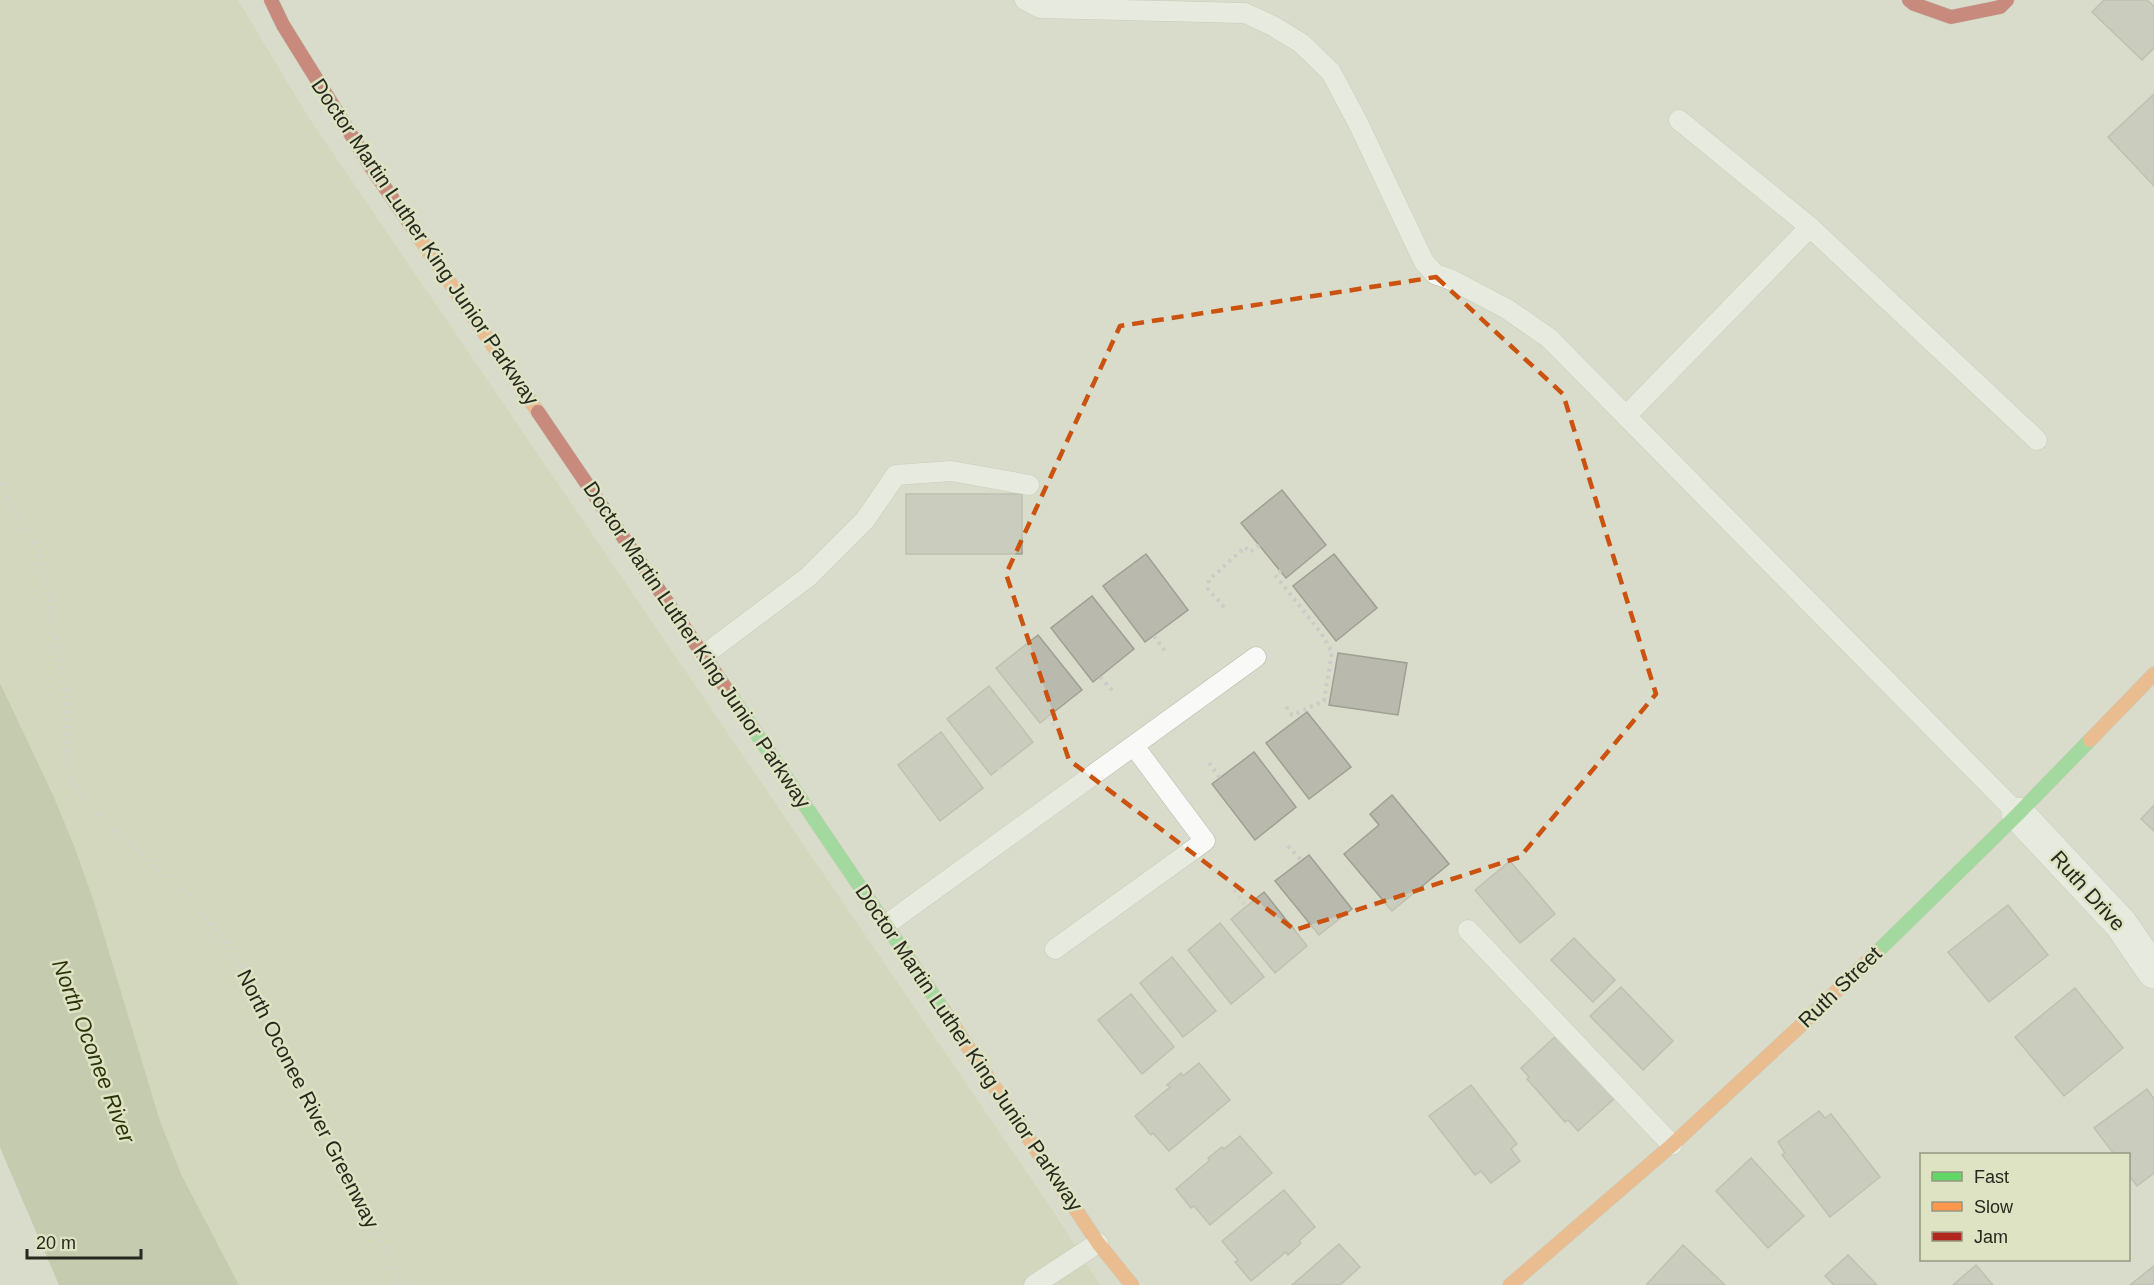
<svg xmlns="http://www.w3.org/2000/svg" width="2154" height="1285" viewBox="0 0 2154 1285" font-family="Helvetica,sans-serif">
  <style>
    .green { fill: #cbd1ad }
    .water { fill: #aeb58c }
    .building { fill: #b9baad; stroke: #9da092; stroke-width: 1.5 }
    .lines { fill: none; stroke-linecap: round; stroke-linejoin: round }
    .lane-casing { stroke: #b6b9ab; stroke-width: 21 }
    .street-casing { stroke: #b6b9ab; stroke-width: 34 }
    .fast-casing { stroke: #b6b9ab; stroke-width: 15 }
    .slow-casing { stroke: #b6b9ab; stroke-width: 15 }
    .jam-casing { stroke: #b6b9ab; stroke-width: 15 }
    .path { stroke: #cbcbc7; stroke-width: 4; stroke-dasharray: 3 4.5; stroke-linecap: butt }
    .lane { stroke: #f9faf7; stroke-width: 20 }
    .street { stroke: #f9faf7; stroke-width: 33 }
    .fast { stroke: #63d668; stroke-width: 14 }
    .slow { stroke: #ff974d; stroke-width: 14 }
    .jam { stroke: #b3261e; stroke-width: 14 }
    .marked { fill: none; stroke: #cb520f; stroke-width: 4.5; stroke-dasharray: 12 8; stroke-linejoin: round }
    .labels { text-anchor: middle; stroke-width: 5; stroke-linejoin: round; paint-order: stroke }
    .street-label { font-size: 21px; fill: #27281d; stroke: #dee3c4 }
    .water-label { font-size: 22px; font-style: italic; fill: #2e3209; stroke: #dee3c4 }
  </style>
  <rect width="100%" height="100%" fill="#d9dccb"/>
  <path class="green" d="M0,0H238L307,115L1051,1208L1100,1285H239L181,1174L160,1121L94,902L75,848L53,795L0,683Z"/>
  <path class="water" d="M0,683L53,795L75,848L94,902L160,1121L181,1174L239,1285H59L4,1157L0,1147Z"/>
  <g class="building">
    <path d="M2104,0H2147L2154,6V48L2142,60L2092,12Z"/>
    <path d="M2154,94V186L2108,137Z"/>
    <path d="M1282,490L1326,545L1286,578L1241,523Z"/>
    <rect x="906" y="494" width="116" height="60"/>
    <path d="M1146,554L1188,610L1145,642L1103,586Z"/>
    <path d="M1334,554L1377,608L1336,641L1293,586Z"/>
    <path d="M1092,596L1134,649L1093,682L1051,628Z"/>
    <path d="M1038,635L1082,690L1040,723L996,668Z"/>
    <path d="M1338,653L1407,663L1398,715L1329,705Z"/>
    <path d="M989,686L1033,742L991,775L947,719Z"/>
    <path d="M1307,712L1351,767L1309,799L1266,743Z"/>
    <path d="M941,732L983,788L940,821L898,765Z"/>
    <path d="M1254,752L1296,807L1255,840L1212,784Z"/>
    <path d="M1392,795L1449,864L1392,911L1344,854L1379,825L1370,814Z"/>
    <path d="M2154,805V831L2141,819Z"/>
    <path d="M1309,855L1352,909L1319,935L1275,881Z"/>
    <path d="M1510,861L1555,914L1520,943L1475,890Z"/>
    <path d="M1264,892L1307,946L1275,973L1231,919Z"/>
    <path d="M2008,905L2048,955L1989,1002L1948,952Z"/>
    <path d="M1220,923L1264,977L1231,1004L1188,950Z"/>
    <path d="M1574,938L1615,980L1593,1002L1551,960Z"/>
    <path d="M1172,957L1216,1011L1183,1037L1140,983Z"/>
    <path d="M1621,987L1673,1041L1643,1070L1590,1016Z"/>
    <path d="M2075,988L2123,1048L2064,1096L2015,1037Z"/>
    <path d="M1131,994L1174,1047L1142,1074L1098,1020Z"/>
    <path d="M1557,1035L1615,1098L1578,1131L1568,1120L1565,1122L1527,1079L1529,1077L1521,1068Z"/>
    <path d="M1199,1063L1230,1100L1169,1151L1153,1133L1151,1135L1135,1116L1170,1087L1167,1085L1181,1073L1183,1076Z"/>
    <path d="M1471,1085L1517,1144L1511,1149L1520,1161L1491,1183L1481,1171L1475,1175L1429,1116Z"/>
    <path d="M2147,1089L2154,1099V1173L2137,1186L2128,1174V1154H2114L2094,1128Z"/>
    <path d="M1819,1111L1825,1118L1831,1114L1880,1177L1830,1217L1782,1155L1785,1153L1778,1142Z"/>
    <path d="M1240,1136L1272,1173L1210,1225L1194,1206L1191,1208L1176,1189L1210,1160L1208,1158L1222,1147L1224,1149Z"/>
    <path d="M1751,1158L1804,1216L1768,1248L1716,1191Z"/>
    <path d="M1284,1190L1315,1227L1299,1241L1301,1243L1288,1255L1286,1252L1251,1281L1235,1262L1238,1260L1222,1241Z"/>
    <path d="M1339,1244L1360,1267L1340,1285H1292Z"/>
    <path d="M1683,1245L1725,1285H1646Z"/>
    <path d="M1848,1255L1877,1285H1834L1825,1276Z"/>
    <path d="M1976,1265L1993,1285H1953Z"/>
    <path d="M2154,1266V1285H2130Z"/>
  </g>
  <g class="lines">
    <defs>
      <g id="lane">
        <path d="M1025,0L1040,8L1245,13L1273,26L1301,43L1331,72L1359,125L1424,262L1435,274L1452,280L1507,309L1549,338L2018,814"/>
        <path d="M1679,120L1810,227"/>
        <path d="M1626,416L1810,227L2037,440"/>
        <path d="M704,655L808,577L865,520L896,475L951,471L1029,485"/>
        <path d="M887,924L1256,657"/>
        <path d="M1468,930L1672,1145"/>
        <path d="M1055,949L1205,841L1134,746"/>
        <path d="M1034,1285L1098,1243"/>
      </g>
      <path id="street" d="M2018,814L2121,924L2154,972"/>
      <g id="fast">
        <path d="M727,690L944,1011"/>
        <path d="M1875,954L2018,814L2090,740"/>
      </g>
      <g id="slow">
        <path d="M410,224L538,412"/>
        <path d="M2090,740L2154,674"/>
        <path d="M944,1011L1098,1243L1132,1285"/>
        <path d="M1510,1285L1672,1145L1798,1028L1875,954"/>
      </g>
      <g id="jam">
        <path d="M271,0L283,25L373,170L410,224"/>
        <path d="M1909,0L1914,4L1951,17L2000,7L2007,0"/>
        <path d="M538,412L727,690"/>
      </g>
    </defs>
    <use href="#lane" class="lane-casing"/>
    <use href="#street" class="street-casing"/>
    <use href="#fast" class="fast-casing"/>
    <use href="#slow" class="slow-casing"/>
    <use href="#jam" class="jam-casing"/>
    <g class="path">
      <path d="M0,483L40,556L63,672L67,764L74,784L86,803L99,817L188,896L226,944L259,994L359,1193L401,1285"/>
      <path d="M1281,571L1275,575L1321,633L1332,652L1324,701L1292,715L1285,705"/>
      <path d="M1224,607L1208,589L1209,580L1245,547L1250,552L1260,545"/>
      <path d="M1154,636L1165,651"/>
      <path d="M1100,677L1113,691"/>
      <path d="M1048,717L1059,732"/>
      <path d="M1209,763L1220,778"/>
      <path d="M999,768L1003,774"/>
      <path d="M1288,846L1301,860"/>
      <path d="M1234,890L1246,907"/>
    </g>
    <use href="#lane" class="lane"/>
    <use href="#street" class="street"/>
    <use href="#fast" class="fast"/>
    <use href="#slow" class="slow"/>
    <use href="#jam" class="jam"/>
  </g>
  <path d="M0 0H2154V1285H0ZM1436,277L1563,394L1656,694L1520,857L1295,930L1069,760L1006,574L1120,326Z" fill="#d9dccb" fill-opacity=".55" fill-rule="evenodd"/>
  <path class="marked" d="M1436,277L1563,394L1656,694L1520,857L1295,930L1069,760L1006,574L1120,326Z"/>
  <g class="labels">
    <g class="street-label">
      <text transform="translate(425 242) rotate(56)" y="7">Doctor Martin Luther King Junior Parkway</text>
      <text transform="translate(697 645) rotate(56)" y="7">Doctor Martin Luther King Junior Parkway</text>
      <text transform="translate(2088 891) rotate(48)" y="7">Ruth Drive</text>
      <text transform="translate(1840 987) rotate(-44)" y="7">Ruth Street</text>
      <text transform="translate(969 1048) rotate(56)" y="7">Doctor Martin Luther King Junior Parkway</text>
      <text transform="translate(308 1099) rotate(63)" y="7">North Oconee River Greenway</text>
    </g>
    <g class="water-label">
      <text transform="translate(94 1051) rotate(69)" y="8">North Oconee River</text>
    </g>
  </g>
  <rect x="1920" y="1153" width="210" height="108" fill="#dee3c4" stroke="#959881" stroke-width="1.5"/>
  <rect x="1932" y="1172" width="30" height="9" fill="#63d668" stroke="#959881" stroke-width="1.5"/>
  <text x="1974" y="1183" font-size="18" fill="#27281d">Fast</text>
  <rect x="1932" y="1202" width="30" height="9" fill="#ff974d" stroke="#959881" stroke-width="1.5"/>
  <text x="1974" y="1213" font-size="18" fill="#27281d">Slow</text>
  <rect x="1932" y="1232" width="30" height="9" fill="#b3261e" stroke="#959881" stroke-width="1.5"/>
  <text x="1974" y="1243" font-size="18" fill="#27281d">Jam</text>
  <path d="M27 1249v9h114v-9" fill="none" stroke="#27281d" stroke-width="3"/>
  <text x="36" y="1249" font-size="18" fill="#27281d" stroke="#dee3c4" stroke-width="4.5" paint-order="stroke">20 m</text>
</svg>
